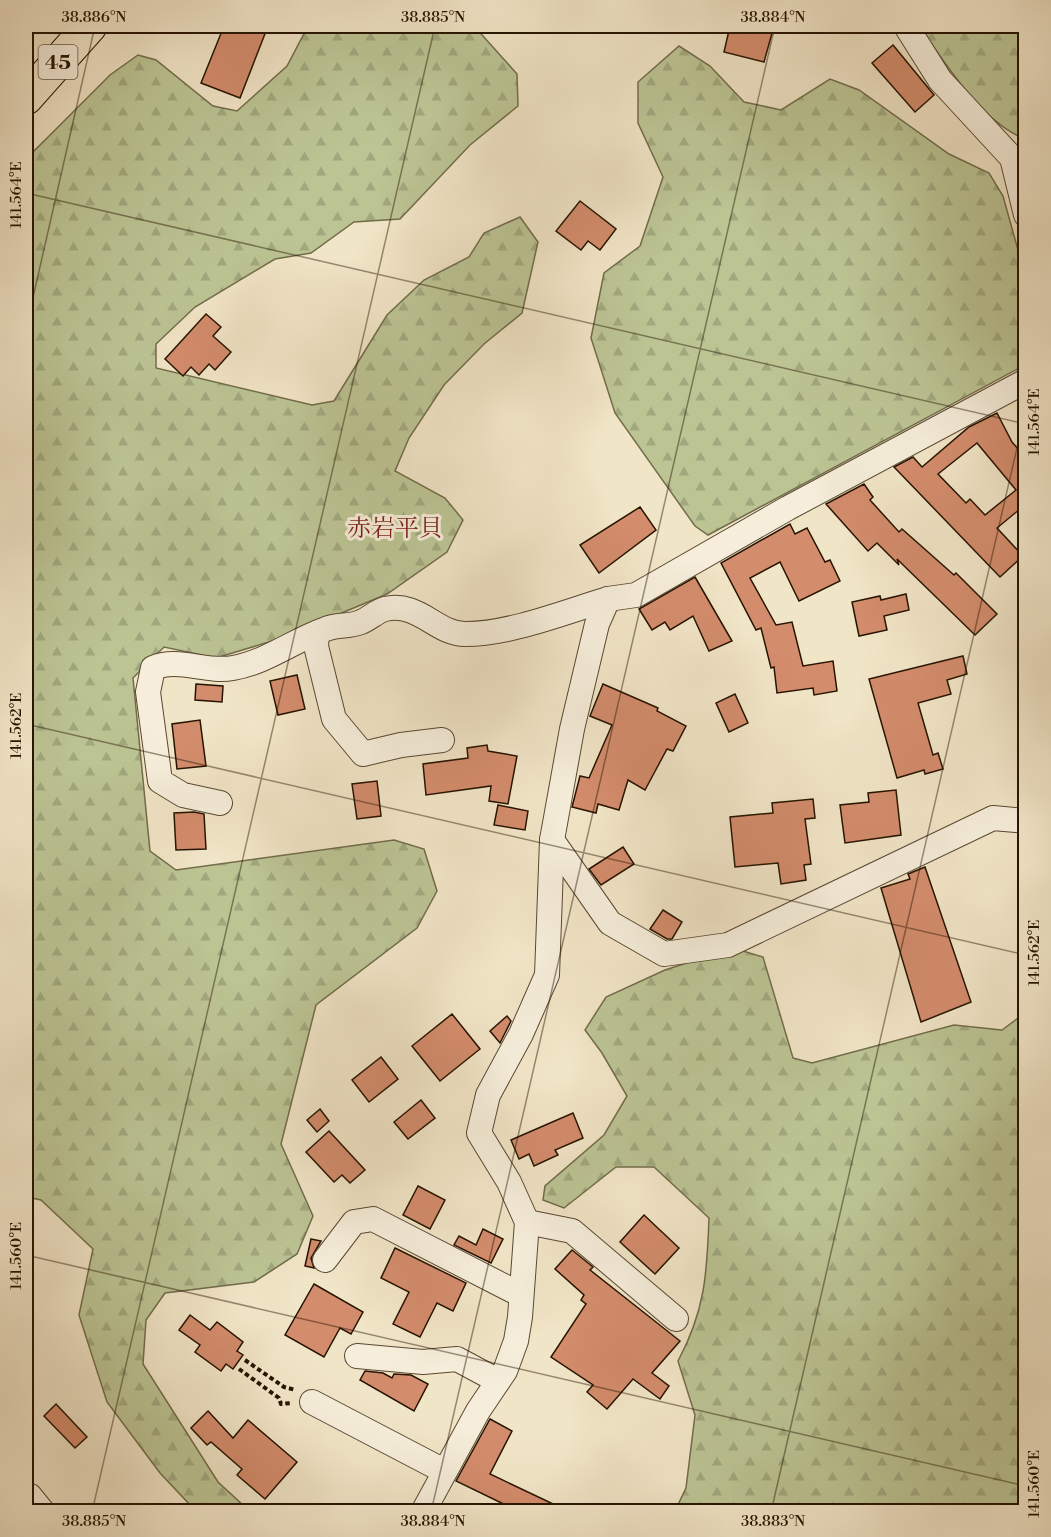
<svg xmlns="http://www.w3.org/2000/svg" width="1051" height="1537" viewBox="0 0 1051 1537" font-family="'Libre Bodoni','Noto Serif JP',serif">
  <style>
    .forest { fill: url(#forest-firs); stroke: #716c4a; stroke-width: 1.5 }
    .building { fill: #d38c6c; stroke: #261300; stroke-width: 1.5; fill-rule: evenodd }
    .lines { fill: none; stroke-linecap: round; stroke-linejoin: round }
    .minor-casing { stroke: #594832; stroke-width: 26 }
    .highway-casing { stroke: #261300; stroke-width: 35 }
    .path { stroke: #261300; stroke-width: 4; stroke-dasharray: 4.5 3; stroke-linecap: butt }
    .minor { stroke: #f6eedb; stroke-width: 24 }
    .highway { stroke: #f1e5c7; stroke-width: 33 }
    .ticks { fill: none; stroke: #261300; stroke-width: 1.5; stroke-opacity: 0.45 }
    .labels { text-anchor: middle; stroke-width: 6; stroke-linejoin: round; paint-order: stroke }
    .shield { fill: #f6eedb; stroke: #645542; stroke-width: 1.5 }
    .shield-label { font-size: 20px; font-weight: bold; fill: #261300 }
    .quarter-label { font-size: 24px; fill: #7a1f14; stroke: #f6eedb }
    .neatline { fill: none; stroke: #261300; stroke-width: 2 }
    .ticks-label { font-size: 15px; text-anchor: middle; fill: #261300 }
  </style>
  <defs>
    <pattern id="forest-firs" width="22" height="20" patternUnits="userSpaceOnUse" patternTransform="scale(1.5)"><rect width="22" height="20" fill="#bcc494"/><path d="M5 1l3.5 6h-7zM16 11l3.5 6h-7z" fill="#a1a87e"/></pattern>
  </defs>
  <rect width="100%" height="100%" fill="#f1e5c7"/>
  <filter id="stains"><feTurbulence type="fractalNoise" baseFrequency=".00333" numOctaves="4"/><feColorMatrix values="0 0 0 0 .2 0 0 0 0 .09 0 0 0 0 .02 0 0 0 .5 -.17"/></filter>
  <radialGradient id="worn" r=".72"><stop offset=".6" stop-color="#630" stop-opacity="0"/><stop offset="1" stop-color="#630" stop-opacity=".3"/></radialGradient>
  <g class="forest">
    <path d="M308,26H474L517,74L518,106L470,145L400,219L354,222L311,253L275,259L195,307L156,344V368L312,405L334,401L387,315L424,280L469,257L484,233L520,217L538,242L522,313L484,344L444,385L409,438L395,471L445,498L463,520L447,552L387,594L282,638L216,658L164,647L133,678L150,851L176,870L394,840L424,849L437,891L417,928L316,1005L281,1144L313,1216L297,1254L254,1282L165,1293L146,1320L143,1364L218,1482L243,1505L260,1511L202,1512L194,1509L160,1473L107,1402L79,1315L93,1249L41,1200L26,1197V159L110,75L138,55L156,60L213,106L237,111L287,66Z"/>
    <path d="M919,26H1025V139C981,122 946,64 919,26Z"/>
    <path d="M679,46L710,66L744,102L781,110L830,79L859,90L949,154L989,173L1003,196L1021,261L1025,267V365L708,535L695,526L615,413L591,338L604,273L640,246L663,177L638,123V82Z"/>
    <path d="M733,948L763,957L793,1058L812,1063L954,1025L1002,1030L1025,1013V1511H675L686,1488L695,1415L678,1361C705,1311 707,1274 709,1218L654,1167H616L564,1208L543,1200L545,1186L604,1135L627,1096L602,1053L585,1030L606,997L665,970Z"/>
  </g>
  <g class="building">
    <path d="M224,26H268L240,98L201,83Z"/>
    <path d="M730,26H774L764,62L724,52Z"/>
    <path d="M893,45L934,95L915,112L872,63Z"/>
    <path d="M580,201L616,229L600,250L588,241L581,250L556,231Z"/>
    <path d="M206,314L221,327L213,336L231,352L215,370L209,364L199,375L191,367L183,376L165,359Z"/>
    <path d="M997,413L1012,442L1026,458V504L997,528L1023,556L1000,577L894,467L913,457L922,467L969,427ZM977,443L1016,490L985,515L970,499L966,503L938,474Z"/>
    <path d="M864,484L873,497L870,500L899,532L902,529L954,575L956,573L997,614L975,635L897,559L899,565L877,543L868,551L826,504Z"/>
    <path d="M640,507L656,530L599,573L580,545Z"/>
    <path d="M790,524L795,534L807,528L825,562L830,560L840,581L799,601L780,562L750,578L776,625L792,622L803,666L833,661L837,691L814,695L813,688L777,693L774,667L771,668L761,628L756,630L721,563Z"/>
    <path d="M695,577L732,641L709,651L693,616L670,630L665,622L652,630L639,609Z"/>
    <path d="M906,594L909,610L884,616L887,630L859,636L852,602L880,596L881,600Z"/>
    <path d="M963,656L967,674L947,680L951,694L918,703L933,755L938,753L943,769L925,774L924,770L897,778L869,679Z"/>
    <path d="M297,675L305,709L278,715L270,681Z"/>
    <path d="M196,684L223,686L222,702L195,700Z"/>
    <path d="M603,684L658,708L657,711L686,726L673,751L667,749L645,790L628,780L619,810L598,804L596,813L572,807L580,776L589,778L612,725L590,716Z"/>
    <path d="M735,694L748,723L729,732L716,703Z"/>
    <path d="M200,720L206,766L177,769L172,724Z"/>
    <path d="M487,745L488,751L517,756L508,804L489,801L491,786L426,795L423,764L468,758L467,748Z"/>
    <path d="M377,781L381,816L357,819L352,784Z"/>
    <path d="M896,790L901,835L845,843L840,805L869,802L868,793Z"/>
    <path d="M813,799L815,818L805,819L811,864L804,865L806,880L781,884L778,863L735,867L730,817L773,813L772,803Z"/>
    <path d="M498,805L528,811L525,830L494,825Z"/>
    <path d="M194,812L204,814L206,849L176,850L174,813Z"/>
    <path d="M623,847L634,864L601,885L589,869Z"/>
    <path d="M925,867L971,1002L921,1022L881,888L910,879L908,874Z"/>
    <path d="M663,910L682,922L672,939H667L650,929Z"/>
    <path d="M452,1014L480,1049L440,1081L412,1046Z"/>
    <path d="M507,1016L511,1021L500,1043L490,1031Z"/>
    <path d="M381,1057L398,1079L369,1102L352,1080Z"/>
    <path d="M421,1100L435,1118L408,1139L394,1122Z"/>
    <path d="M320,1109L329,1121L317,1132L307,1120Z"/>
    <path d="M573,1113L583,1138L555,1150L558,1155L534,1166L529,1154L519,1159L511,1140Z"/>
    <path d="M329,1131L365,1170L350,1183L342,1175L334,1182L306,1152Z"/>
    <path d="M418,1186L445,1200L430,1229L403,1215Z"/>
    <path d="M644,1215L679,1248L655,1274L620,1242Z"/>
    <path d="M483,1229L503,1239L491,1263L454,1245L459,1236L476,1245Z"/>
    <path d="M311,1239L321,1241L311,1258L314,1268L305,1266Z"/>
    <path d="M395,1248L466,1283L453,1311L437,1303L420,1337L393,1324L409,1292L381,1278Z"/>
    <path d="M572,1250L593,1267L590,1270L680,1341L652,1373L669,1386L660,1399L633,1379L607,1409L587,1392L593,1385L551,1357L586,1304L581,1300L584,1295L555,1269Z"/>
    <path d="M314,1284L363,1312L351,1334L340,1328L324,1357L285,1335Z"/>
    <path d="M190,1315L210,1330L217,1322L243,1342L237,1351L243,1355L233,1369L226,1364L221,1371L195,1352L200,1345L179,1330Z"/>
    <path d="M365,1371L383,1373L392,1378L394,1374L411,1375L428,1384L414,1411L360,1380Z"/>
    <path d="M56,1404L87,1437L75,1448L44,1416Z"/>
    <path d="M208,1411L233,1438L248,1420L297,1462L265,1499L237,1475L242,1469L211,1442L207,1445L191,1428Z"/>
    <path d="M490,1419L512,1431L490,1474L570,1512H520L456,1481Z"/>
  </g>
  <g class="lines">
    <defs>
      <g id="minor">
        <path d="M906,26L940,80L1012,158L1026,215"/>
        <path d="M317,633L316,646L334,719L363,754L401,745L442,740"/>
        <path d="M220,803L183,795L160,781L148,692L153,668C178,657 206,673 233,668C267,662 294,640 326,629C337,624 350,627 361,622C369,619 377,611 385,609C419,601 437,635 466,634C510,634 565,612 608,599"/>
        <path d="M552,840L610,923L664,954L728,945L993,818L1026,821"/>
        <path d="M527,1222L572,1231L676,1319"/>
        <path d="M325,1260L354,1222L373,1219L521,1295"/>
        <path d="M357,1356L423,1362L457,1359L498,1381"/>
        <path d="M312,1402L444,1471"/>
        <path d="M30,1496L43,1512"/>
        <path d="M423,1512L478,1411L505,1371L516,1341L520,1317L527,1222L509,1182L479,1133L488,1095L521,1034L547,975L552,840L572,729L597,624L608,599L636,595L788,508L1026,381"/>
      </g>
      <path id="highway" d="M26,98L90,26"/>
    </defs>
    <use href="#minor" class="minor-casing"/>
    <use href="#highway" class="highway-casing"/>
    <g class="path">
      <path d="M245,1360L284,1387L296,1390"/>
      <path d="M239,1369L279,1398L281,1404L292,1403"/>
    </g>
    <use href="#minor" class="minor"/>
    <use href="#highway" class="highway"/>
  </g>
  <path class="ticks" d="M26,193L1026,424M26,328L95,26M26,724L1026,955M26,1255L1026,1486M92,1512L435,26M431,1512L775,26M771,1512L1026,409"/>
  <g class="labels">
    <rect class="shield" x="38.5" y="45" width="39" height="34" rx="4.5"/>
    <g class="shield-label">
      <text x="58" y="69">45</text>
    </g>
    <g class="quarter-label">
      <text x="395" y="536">赤岩平貝</text>
    </g>
  </g>
  <rect width="1051" height="1537" fill="none" stroke="#f1e5c7" stroke-width="66"/>
  <rect x="33" y="33" width="985" height="1471" class="neatline"/>
  <g class="ticks-label">
    <text x="94" y="22">38.886°N</text>
    <text x="433" y="22">38.885°N</text>
    <text x="773" y="22">38.884°N</text>
    <text transform="translate(16 195) rotate(-90)" y="5">141.564°E</text>
    <text transform="translate(1034 422) rotate(-90)" y="5">141.564°E</text>
    <text transform="translate(16 726) rotate(-90)" y="5">141.562°E</text>
    <text transform="translate(1034 953) rotate(-90)" y="5">141.562°E</text>
    <text transform="translate(16 1256) rotate(-90)" y="5">141.560°E</text>
    <text transform="translate(1034 1484) rotate(-90)" y="5">141.560°E</text>
    <text x="94" y="1526">38.885°N</text>
    <text x="433" y="1526">38.884°N</text>
    <text x="773" y="1526">38.883°N</text>
  </g>
  <rect width="100%" height="100%" filter="url(#stains)"/>
  <rect width="100%" height="100%" fill="url(#worn)"/>
</svg>
